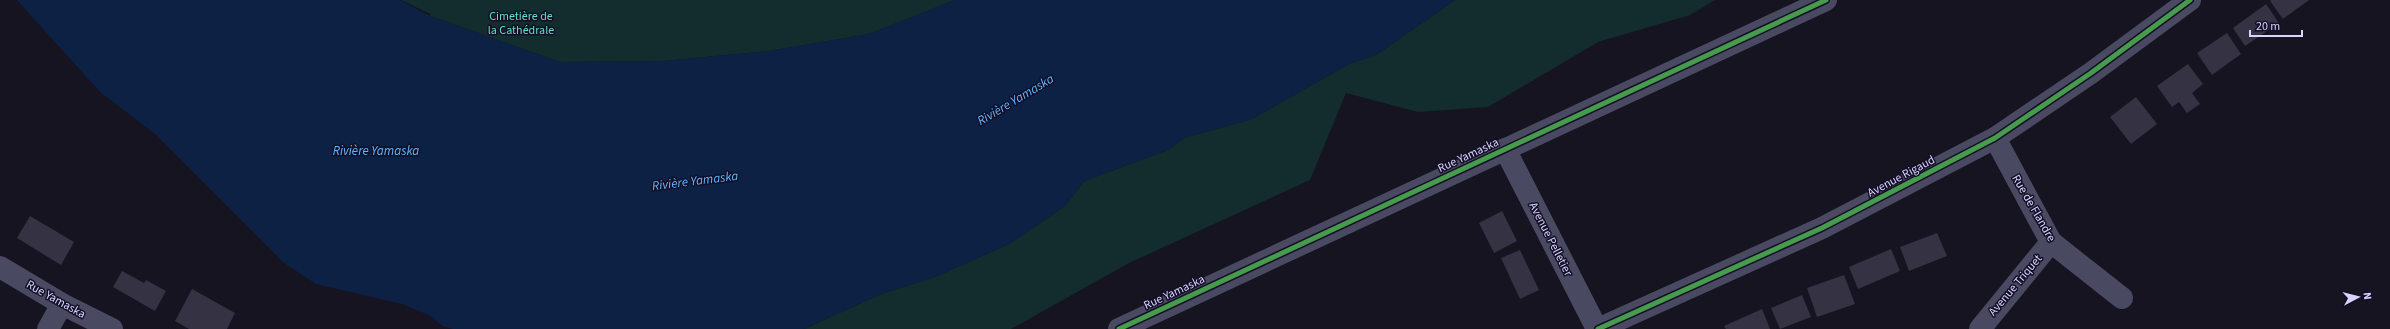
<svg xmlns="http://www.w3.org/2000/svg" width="2390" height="329" viewBox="0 0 2390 329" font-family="'Source Sans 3',sans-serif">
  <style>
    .green { fill: #132c2d }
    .water { fill: #0d2144 }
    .building { fill: #343243 }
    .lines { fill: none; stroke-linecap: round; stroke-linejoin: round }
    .minor { stroke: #4a4962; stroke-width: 22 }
    .cycleway-casing { stroke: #130f26; stroke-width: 8 }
    .cycleway { stroke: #469c4c; stroke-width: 5 }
    .labels { text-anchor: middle; stroke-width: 3; stroke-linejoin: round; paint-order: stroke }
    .park-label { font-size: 12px; fill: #5fe0c0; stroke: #130f26 }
    .street-label { font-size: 12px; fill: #d9d4ff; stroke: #130f26 }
    .water-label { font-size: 13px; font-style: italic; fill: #62b6ff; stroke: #130f26 }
  </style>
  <rect width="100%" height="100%" fill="#161421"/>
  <g class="green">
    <path d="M401,0H955L869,34L769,51L664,61L560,62L430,16V14Z"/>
    <path d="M1455,0H1715L1690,15L1598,42L1488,107L1418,112L1346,93L1310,180L1129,263L1011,329H804L881,294L935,277L1009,244L1065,206L1084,181L1168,150L1184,138L1252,119L1349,64L1376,55Z"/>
  </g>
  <path class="water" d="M17,0H400L430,16L560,62L664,61L769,51L869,34L955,0H1455L1376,55L1349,64L1252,119L1184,138L1168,150L1084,181L1065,206L1009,244L935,277L881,294L804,329H453L442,326L431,316L402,304L316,284L284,263L154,133L100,92Z"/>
  <g class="building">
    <path d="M2309,0L2283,19L2270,1L2271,0Z"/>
    <path d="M2266,4L2279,23L2245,46L2233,28Z"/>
    <path d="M2227,33L2241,54L2212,75L2197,53Z"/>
    <path d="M2188,64L2203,84L2192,93L2200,104L2187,113L2179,102L2172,107L2157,86Z"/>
    <path d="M2136,97L2157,124L2131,144L2110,117Z"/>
    <path d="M1502,211L1517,241L1494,253L1479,223Z"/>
    <path d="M30,216L74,242L61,265L17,238Z"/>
    <path d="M1937,233L1947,256L1909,271L1900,247Z"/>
    <path d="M1891,249L1900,271L1858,289L1849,267Z"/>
    <path d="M1520,250L1539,290L1520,299L1501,258Z"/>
    <path d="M122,271L144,283L146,280L166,291L155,311L113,287Z"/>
    <path d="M1844,275L1855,304L1817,317L1807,288Z"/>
    <path d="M192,289L235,313L227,329H189L175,321Z"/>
    <path d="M1802,295L1811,317L1780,329L1771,308Z"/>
    <path d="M1762,309L1770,329H1726L1724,326Z"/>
  </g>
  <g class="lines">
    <g class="minor">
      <path d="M1995,138L2051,242L2122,298"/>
      <path d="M1505,149L1597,329"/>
      <path d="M0,267L62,304L112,329"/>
      <path d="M48,329L62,304"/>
      <path d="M1119,329L1826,0"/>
      <path d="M1598,329L1822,228L1995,138L2091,73L2190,0"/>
      <path d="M1980,329L2051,242"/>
    </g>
    <defs>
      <g id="cycleway">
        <path d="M1119,329L1826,0"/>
        <path d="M1598,329L1822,228L1995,138L2091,73L2190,0"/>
      </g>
    </defs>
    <use href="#cycleway" class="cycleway-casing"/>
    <use href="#cycleway" class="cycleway"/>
  </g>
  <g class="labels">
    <g class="park-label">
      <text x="521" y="20">Cimetière de<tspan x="521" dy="14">la Cathédrale</tspan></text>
    </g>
    <g class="street-label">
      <text transform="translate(1468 155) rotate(-25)" y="4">Rue Yamaska</text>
      <text transform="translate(1901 176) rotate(-28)" y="4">Avenue Rigaud</text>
      <text transform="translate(2034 208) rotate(60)" y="4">Rue de Flandre</text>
      <text transform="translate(1551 239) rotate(63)" y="4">Avenue Pelletier</text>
      <text transform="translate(2015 285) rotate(-50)" y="4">Avenue Triquet</text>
      <text transform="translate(1174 292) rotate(-25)" y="4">Rue Yamaska</text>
      <text transform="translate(56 299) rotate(29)" y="4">Rue Yamaska</text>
    </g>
    <g class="water-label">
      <text transform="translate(1015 99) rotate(-31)" y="5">Rivière Yamaska</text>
      <text x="376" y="155">Rivière Yamaska</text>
      <text transform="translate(695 180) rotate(-7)" y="5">Rivière Yamaska</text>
    </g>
  </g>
  <g transform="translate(2358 297) rotate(83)" stroke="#130f26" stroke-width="3" paint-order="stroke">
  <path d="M0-3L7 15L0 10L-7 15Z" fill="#d9d4ff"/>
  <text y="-6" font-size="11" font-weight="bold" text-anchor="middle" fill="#d9d4ff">N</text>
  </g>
  <path d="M2250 30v6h52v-6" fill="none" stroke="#d9d4ff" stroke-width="2"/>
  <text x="2256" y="30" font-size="12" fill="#d9d4ff" stroke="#130f26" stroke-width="3" paint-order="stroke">20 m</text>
</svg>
